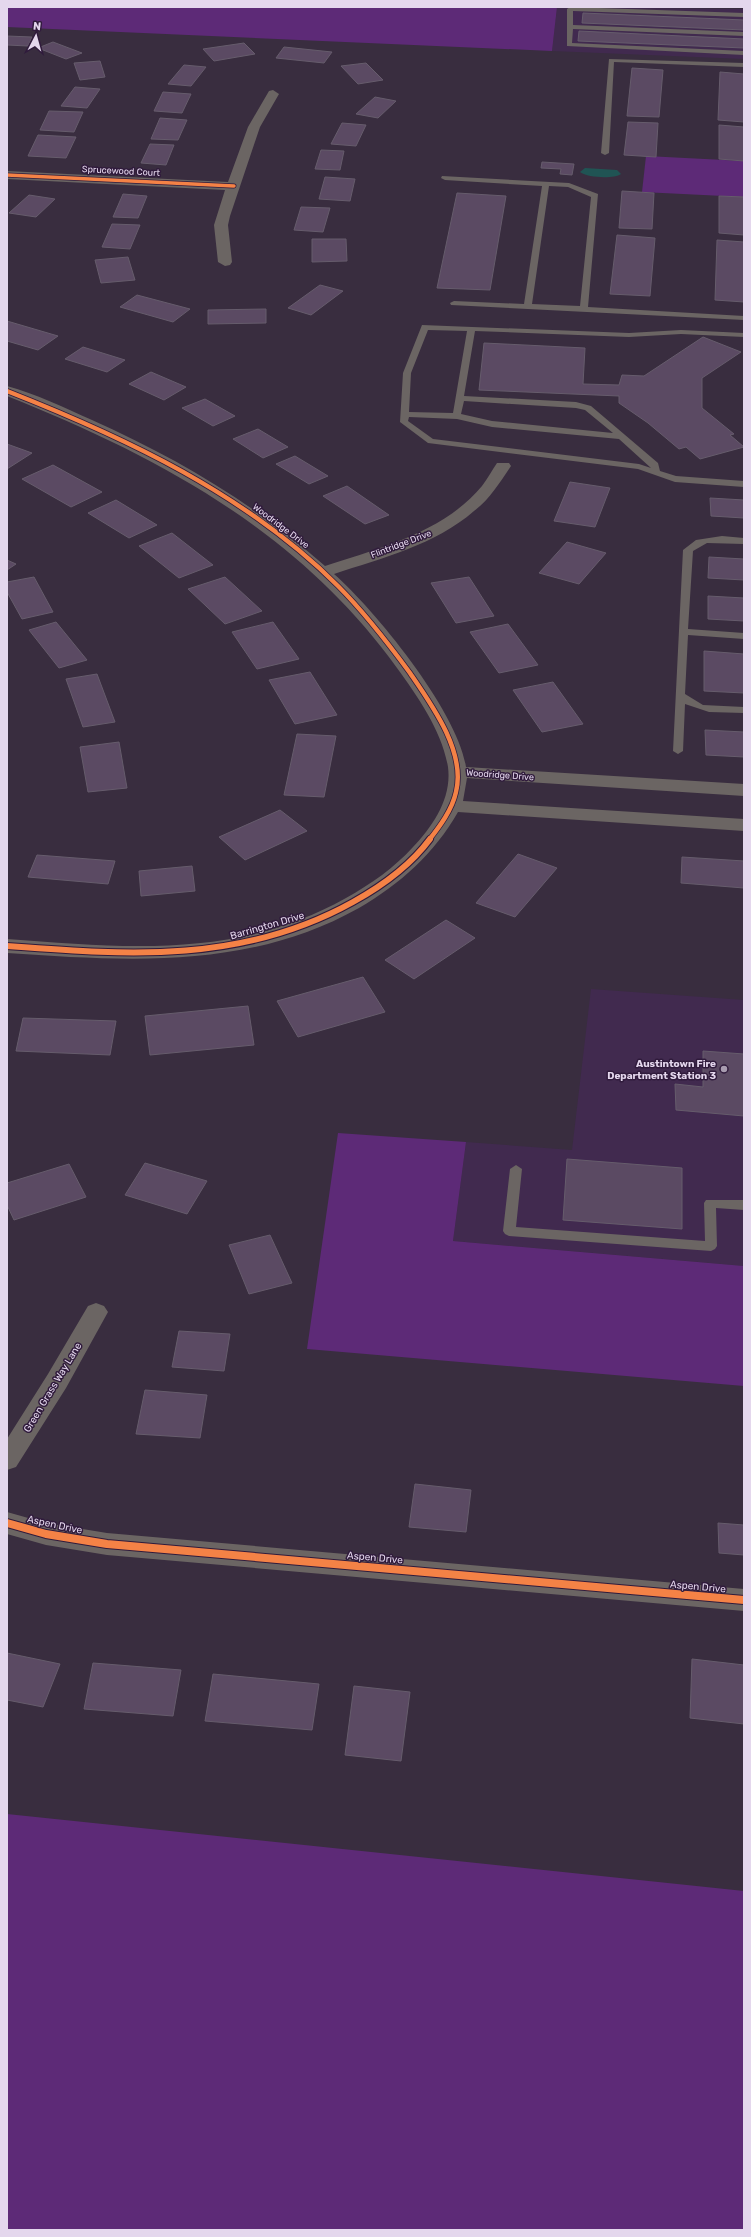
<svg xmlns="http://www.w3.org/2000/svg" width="751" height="2237" viewBox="0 0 751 2237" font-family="Rubik,sans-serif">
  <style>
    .built { fill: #412a4f }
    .green { fill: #5d2a77 }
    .water { fill: #205454 }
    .building { fill: #5b4a63; stroke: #665c6c }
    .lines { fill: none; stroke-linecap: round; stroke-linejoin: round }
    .service { fill: #6b6563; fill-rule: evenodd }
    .minor { fill: #6b6563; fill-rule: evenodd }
    .cycleway-far3-casing { stroke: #301b3c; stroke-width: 5 }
    .cycleway-far2-casing { stroke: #301b3c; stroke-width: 6 }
    .cycleway-far1-casing { stroke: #301b3c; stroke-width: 8 }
    .cycleway-casing { stroke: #301b3c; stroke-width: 10 }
    .cycleway-far3 { stroke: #f48246; stroke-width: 3.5 }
    .cycleway-far2 { stroke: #f48246; stroke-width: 4.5 }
    .cycleway-far1 { stroke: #f48246; stroke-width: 6 }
    .cycleway { stroke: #f48246; stroke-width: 8 }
    .poi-dot { fill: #a89cb0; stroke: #301b3c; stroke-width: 1.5 }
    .labels { text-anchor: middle; stroke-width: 3; stroke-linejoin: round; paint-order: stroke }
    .far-street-label { font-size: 9px; fill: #e4d7ed; stroke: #301b3c }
    .street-label { font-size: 10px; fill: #e4d7ed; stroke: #301b3c }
    .poi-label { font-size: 10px; font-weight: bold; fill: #e4d7ed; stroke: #301b3c; text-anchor: end }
  </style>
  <rect width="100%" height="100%" fill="#392d3f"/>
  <g class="built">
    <path d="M557,7L744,9V59L552,51Z"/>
    <path d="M591,989L744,1000V1266L453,1241L466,1142L572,1150Z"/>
  </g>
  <g class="green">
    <path d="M7,7H557L552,51L7,27Z"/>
    <path d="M646,156L744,161V197L642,192Z"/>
    <path d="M338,1133L466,1142L453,1241L744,1266V1386L307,1349Z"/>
    <path d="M7,1814L744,1891V2230H7Z"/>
  </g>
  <path class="water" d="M585,168L617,170L621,174C614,179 588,178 580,172Z"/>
  <g class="building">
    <path d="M583,13L744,20V30L582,23Z"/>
    <path d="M579,31L744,39V48L578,41Z"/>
    <path d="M7,36L32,37L28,46L7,45Z"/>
    <path d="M53,42L82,53L66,59L38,48Z"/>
    <path d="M244,43L255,54L214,61L203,49Z"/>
    <path d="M284,47L332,52L324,63L276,58Z"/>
    <path d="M100,61L105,77L80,80L74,63Z"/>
    <path d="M366,63L383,80L358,84L341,66Z"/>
    <path d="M184,65L206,67L191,86L168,84Z"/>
    <path d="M632,68L663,70L659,117L627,116Z"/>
    <path d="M720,72L744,74V122L718,120Z"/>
    <path d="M75,87L100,89L87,108L61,106Z"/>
    <path d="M163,92L191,94L182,113L154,111Z"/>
    <path d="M375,97L396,101L378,118L356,114Z"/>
    <path d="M49,111L83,112L74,132L40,130Z"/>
    <path d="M160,118L187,120L178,140L151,139Z"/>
    <path d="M628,122L658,123L656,157L624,155Z"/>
    <path d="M342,123L366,125L356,146L331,144Z"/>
    <path d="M719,125L744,127V161L719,159Z"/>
    <path d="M38,135L76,137L66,158L28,156Z"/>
    <path d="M150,144L174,145L166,165L141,163Z"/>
    <path d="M321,150L344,151L340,170L315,169Z"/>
    <path d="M542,162L574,164L572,175L560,174L561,169L541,168Z"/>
    <path d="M325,177L355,179L350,201L319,199Z"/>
    <path d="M622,191L654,193L652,229L619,228Z"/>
    <path d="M457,193L506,196L490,290L437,288Z"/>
    <path d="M123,194L147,196L138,218L113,217Z"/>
    <path d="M29,195L55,199L36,217L9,213Z"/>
    <path d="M719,196L744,197V235L719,233Z"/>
    <path d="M301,207L330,208L323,232L294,230Z"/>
    <path d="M112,224L140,225L130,249L102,247Z"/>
    <path d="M617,235L655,238L650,296L610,294Z"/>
    <path d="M312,239H346L347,261L312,262Z"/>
    <path d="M717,240L744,242V302L715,300Z"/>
    <path d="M128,257L135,280L101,283L95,260Z"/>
    <path d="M320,285L343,291L311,315L288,308Z"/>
    <path d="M137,295L190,309L173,322L120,307Z"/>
    <path d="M266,309V323L208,324V310Z"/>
    <path d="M7,321L58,336L38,350L7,341Z"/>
    <path d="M703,337L741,352L702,378V408L734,434L730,435L744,447L700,459L686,447L679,449L648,423L619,403V396L479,390L484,343L585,348L583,384L619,385L622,375L644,376Z"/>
    <path d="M83,347L125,360L107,372L65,359Z"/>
    <path d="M151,372L186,387L164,400L129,384Z"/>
    <path d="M205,399L235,416L213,426L182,408Z"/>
    <path d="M258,429L288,447L263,458L233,439Z"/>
    <path d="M7,444L32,453L7,469Z"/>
    <path d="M295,456L328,476L309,484L276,464Z"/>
    <path d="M53,465L102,492L71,507L22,479Z"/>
    <path d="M570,482L610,488L595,527L554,521Z"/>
    <path d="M347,486L389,515L365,524L323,496Z"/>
    <path d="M710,498L744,500V518L711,516Z"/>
    <path d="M116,500L157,525L129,538L88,513Z"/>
    <path d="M172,533L213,565L179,578L139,546Z"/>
    <path d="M567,542L606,553L579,584L539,573Z"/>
    <path d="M709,557L744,559V580L708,578Z"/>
    <path d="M7,560L16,564L7,570Z"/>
    <path d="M34,577L53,612L22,619L7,592V582Z"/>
    <path d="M225,577L262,611L225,624L188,589Z"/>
    <path d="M469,577L494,616L456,623L431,583Z"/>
    <path d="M708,596L744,598V621L708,619Z"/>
    <path d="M56,622L87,660L59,668L29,630Z"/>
    <path d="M273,622L299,659L257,669L232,632Z"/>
    <path d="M508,624L538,665L499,673L470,632Z"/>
    <path d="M704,651L744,654V693L704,691Z"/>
    <path d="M310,672L337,715L295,724L269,680Z"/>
    <path d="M97,674L115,722L83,727L66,679Z"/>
    <path d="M553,682L583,724L542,732L513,690Z"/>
    <path d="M705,730L744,732V757L706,755Z"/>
    <path d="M297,734L336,736L324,797L284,795Z"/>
    <path d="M119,742L127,788L88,792L80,747Z"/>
    <path d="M280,810L307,831L245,860L219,837Z"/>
    <path d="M518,854L557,868L515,917L476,903Z"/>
    <path d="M37,855L115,861L108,884L28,877Z"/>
    <path d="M682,857L744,861V888L681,883Z"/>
    <path d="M192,866L195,891L141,896L139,871Z"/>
    <path d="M446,920L475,938L414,979L385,960Z"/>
    <path d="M363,977L385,1012L298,1037L277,1001Z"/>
    <path d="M248,1006L254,1045L150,1055L145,1016Z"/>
    <path d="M23,1018L116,1021L110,1055L16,1051Z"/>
    <path d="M703,1051L744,1054V1116L676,1110L675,1084L703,1087Z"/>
    <path d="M567,1159L682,1168V1229L563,1220Z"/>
    <path d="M145,1163L207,1181L187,1214L125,1195Z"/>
    <path d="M69,1164L86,1197L14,1220L7,1205V1183Z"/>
    <path d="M270,1235L292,1283L249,1294L229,1245Z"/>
    <path d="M179,1331L230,1334L224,1371L172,1367Z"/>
    <path d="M145,1390L207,1395L200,1438L136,1434Z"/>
    <path d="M415,1484L471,1490L466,1532L409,1527Z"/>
    <path d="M718,1523L744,1525V1555L719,1553Z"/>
    <path d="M7,1653L60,1664L43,1707L7,1700Z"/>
    <path d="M692,1659L744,1665V1724L690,1718Z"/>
    <path d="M93,1663L181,1670L173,1716L84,1709Z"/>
    <path d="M213,1674L319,1684L312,1730L205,1721Z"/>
    <path d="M354,1686L410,1692L401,1761L345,1755Z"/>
  </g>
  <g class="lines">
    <g class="service">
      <path d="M570,7L744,13V17L573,11V25L744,32V36L573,29L572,43L744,51V55L567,46V9Z"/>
      <path d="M609,59L744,63V67L614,62L609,153L605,155L601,153Z"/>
      <path d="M442,176L569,183L598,194L588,307L744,316V320L451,305L450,303L454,301L524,304L542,186L445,180L441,178ZM549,186L568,187L591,197L580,306L532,304Z"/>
      <path d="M422,325L629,333L681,330L744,333V337L681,334L629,337L475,331L464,396L576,402L591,406L658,463L660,471L676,476L744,481V487L675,482L638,469L428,443L400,422L403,373ZM428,330L467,331L453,413L409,412L411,373ZM464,401L576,408L585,410L613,433L492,421L461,414ZM409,417L457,419L492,427L619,439L651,468L639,464L433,439L408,421Z"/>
      <path d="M722,536L744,538V544L707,543L693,551L688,629L744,633V639L688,635L685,694L703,705L744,707V713L709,712L685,704L683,751L678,754L673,751L683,550L696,540Z"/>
      <path d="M516,1165L522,1169L516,1227L705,1241L704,1203L706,1200H744V1210L716,1208L717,1246L715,1249L711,1251L509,1236L505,1234L503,1231L510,1169Z"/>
    </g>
    <g class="minor">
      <path d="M273,90L279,94L260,127L230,216L228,225L232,262L230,265L225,266L218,262L214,225L225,190L7,179V171L228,182L248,127L269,91Z"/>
      <path d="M7,386C36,394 65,408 92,420C177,458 255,504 325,566C380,548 444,532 482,486C488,478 492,470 497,463H509L511,466C500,482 490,499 474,511C435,545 382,558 334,574C376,611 458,712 466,767L744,784V796L467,778L463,801L744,819V831L458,812C434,854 400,884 359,908C248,970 129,961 7,953V939C128,948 237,959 346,898C371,884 394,868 413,847C433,826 452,798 448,767C442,731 418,697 397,668C299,532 160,457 7,396Z"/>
      <path d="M96,1303L104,1306L108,1312L66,1388L16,1467L7,1470V1439L48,1374L88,1306Z"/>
      <path d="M7,1512L46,1523L107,1533L744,1589V1611L107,1555L46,1545L7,1534Z"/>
    </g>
    <defs>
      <path id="cycleway-far3" d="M7,175L234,186"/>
      <path id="cycleway-far2" d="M7,391C126,438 246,494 338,586C365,613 388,643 410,673C432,705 466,752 456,792C452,810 440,826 429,840"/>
      <path id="cycleway-far1" d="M7,946C129,955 242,964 353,902C382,886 410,866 430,839"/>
      <path id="cycleway" d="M7,1523L46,1534L107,1544L744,1600"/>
    </defs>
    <use href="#cycleway-far3" class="cycleway-far3-casing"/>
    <use href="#cycleway-far2" class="cycleway-far2-casing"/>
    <use href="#cycleway-far1" class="cycleway-far1-casing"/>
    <use href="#cycleway" class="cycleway-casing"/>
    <use href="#cycleway-far3" class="cycleway-far3"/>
    <use href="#cycleway-far2" class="cycleway-far2"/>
    <use href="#cycleway-far1" class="cycleway-far1"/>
    <use href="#cycleway" class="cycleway"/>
  </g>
  <circle class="poi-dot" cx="724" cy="1069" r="4"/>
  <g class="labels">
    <g class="far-street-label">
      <text transform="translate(121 171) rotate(3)" y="3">Sprucewood Court</text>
      <text transform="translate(281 526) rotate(37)" y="3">Woodridge Drive</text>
      <text transform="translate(401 544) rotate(-21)" y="3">Flintridge Drive</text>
      <text transform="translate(500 775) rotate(4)" y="3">Woodridge Drive</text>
    </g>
    <g class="street-label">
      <text transform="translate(267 925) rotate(-16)" y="4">Barrington Drive</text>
      <text transform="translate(52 1387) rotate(-59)" y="4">Green Grass Way Lane</text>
      <text transform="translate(55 1524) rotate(12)" y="4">Aspen Drive</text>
      <text transform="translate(375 1557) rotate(5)" y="4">Aspen Drive</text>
      <text transform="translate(698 1586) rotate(5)" y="4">Aspen Drive</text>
    </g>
    <g class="poi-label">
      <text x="716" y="1067">Austintown Fire<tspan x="716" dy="12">Department Station 3</tspan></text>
    </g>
  </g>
  <rect width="751" height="2237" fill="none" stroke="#e4d7ed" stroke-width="16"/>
  <g transform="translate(36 36) rotate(6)" stroke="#301b3c" stroke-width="3" paint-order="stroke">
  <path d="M0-3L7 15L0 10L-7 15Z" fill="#e4d7ed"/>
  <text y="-6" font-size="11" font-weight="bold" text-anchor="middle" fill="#e4d7ed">N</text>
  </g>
</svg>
